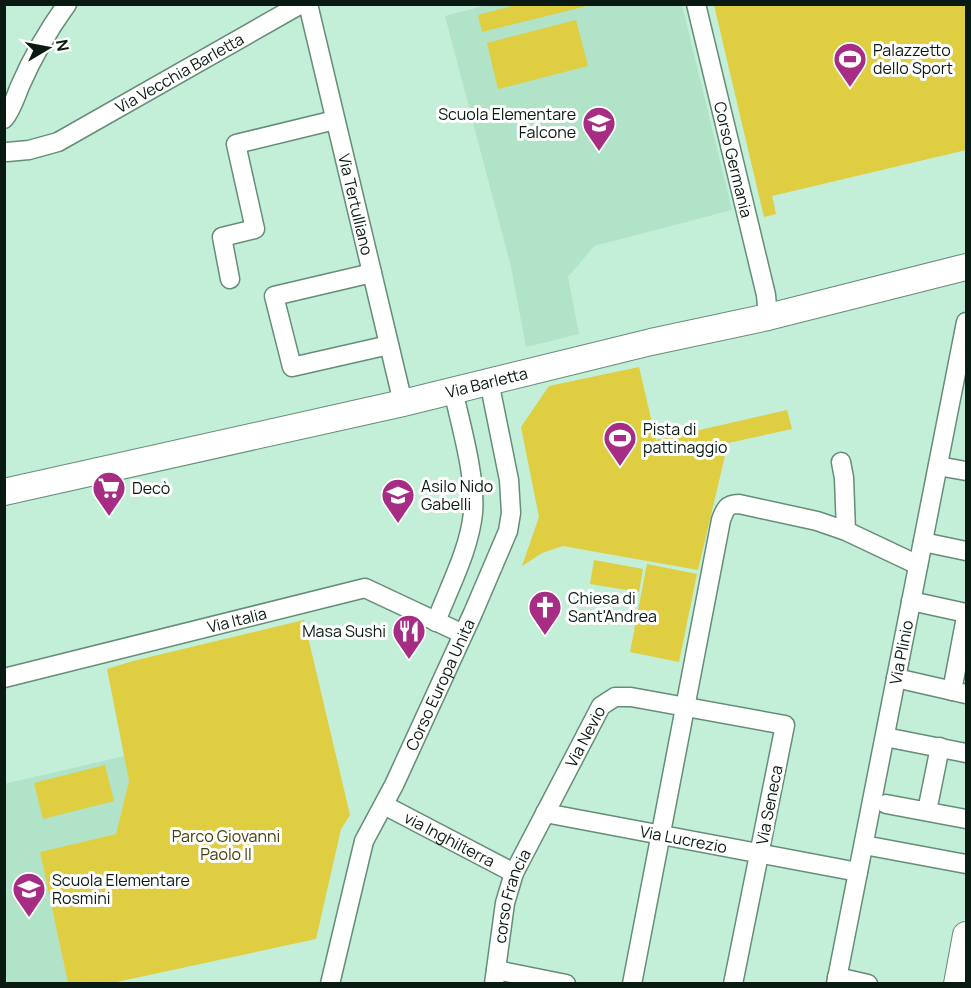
<svg xmlns="http://www.w3.org/2000/svg" width="971" height="988" viewBox="0 0 971 988" font-family="Manrope,sans-serif">
  <style>
    .built { fill: #b1e3c8 }
    .green { fill: #dfcd42 }
    .lines { fill: none; stroke-linecap: round; stroke-linejoin: round }
    .street-casing { stroke: #658d78; stroke-width: 21 }
    .secondary-casing { stroke: #658d78; stroke-width: 28 }
    .street { stroke: #fff; stroke-width: 18 }
    .secondary { stroke: #fff; stroke-width: 26 }
    .labels { text-anchor: middle; stroke-width: 6; stroke-linejoin: round; paint-order: stroke }
    .poi-label { font-size: 16px; fill: #091a12; stroke: #fff; text-anchor: start }
    .street-label { font-size: 16px; fill: #091a12; stroke: #fff }
    .park-label { font-size: 16px; fill: #453e03; stroke: #fff }
  </style>
  <rect width="100%" height="100%" fill="#c3eed7"/>
  <g class="built">
    <path d="M491,4L682,5L732,210L594,246L568,277L579,334L526,347L511,267L445,16Z"/>
    <path d="M125,756L129,781L116,834L40,852L68,983H5L4,784Z"/>
  </g>
  <g class="green">
    <path d="M519,4H591V5L482,32L478,15Z"/>
    <path d="M714,5H966V150L772,196L776,214L764,217Z"/>
    <path d="M576,20L588,66L498,89L487,43Z"/>
    <path d="M639,367L656,440L787,410L792,429L728,443L698,570L563,546L542,553L522,566L539,517L521,427L549,386Z"/>
    <path d="M594,560L643,569L639,592L590,584Z"/>
    <path d="M647,564L697,574L679,662L630,652Z"/>
    <path d="M304,620L350,815L341,829L316,939L112,983H68L40,852L116,834L129,781L107,669L133,661Z"/>
    <path d="M105,765L114,801L43,819L34,783Z"/>
  </g>
  <g class="lines">
    <defs>
      <g id="street">
        <path id="s1" d="M308,4L403,403"/>
        <path id="s2" d="M696,4L766,295L768,317"/>
        <path d="M4,119C12,109 15,98 20,86C32,58 49,29 67,4"/>
        <path id="s3" d="M7,152L29,150L58,142L301,4"/>
        <path d="M372,273L274,296L292,367L389,345"/>
        <path d="M230,279L222,237L255,229L236,144L335,120"/>
        <path d="M841,462L844,478L846,531"/>
        <path d="M938,466L966,471"/>
        <path d="M923,542L966,551"/>
        <path d="M911,601L966,613"/>
        <path d="M436,622C449,587 469,551 473,513C476,477 461,426 453,390"/>
        <path id="s4" d="M4,678L365,588L463,634"/>
        <path d="M896,678L966,694"/>
        <path d="M952,691L966,617"/>
        <path d="M885,737L966,753"/>
        <path d="M886,804L966,819"/>
        <path id="s5" d="M384,805L514,873"/>
        <path d="M927,811L940,747"/>
        <path id="s6" d="M545,813L858,872"/>
        <path d="M864,845L966,864"/>
        <path d="M496,970L566,984"/>
        <path d="M837,977L868,984"/>
        <path id="s7" d="M330,984L364,841L394,785L473,613L508,531L511,513L509,480L489,381"/>
        <path id="s8" d="M494,984L505,903L514,873L601,706L615,697H631L785,725L733,984"/>
        <path d="M632,984L721,520C725,509 727,504 739,504L817,521L846,531L918,565"/>
        <path id="s9" d="M836,984L966,322"/>
      </g>
      <g id="secondary">
        <path id="s10" d="M4,492L403,403L651,342L768,317L966,267"/>
        <path d="M957,984L966,935"/>
      </g>
    </defs>
    <use href="#street" class="street-casing"/>
    <use href="#secondary" class="secondary-casing"/>
    <use href="#street" class="street"/>
    <use href="#secondary" class="secondary"/>
  </g>
  <defs>
    <symbol id="stadium-pin" viewBox="-11 -11 22 30"><path d="M0 17L-7.5 6A9.5 9.5 0 1 1 7.5 6Z" fill="#a62d83" stroke="#fff"/><path d="M0-5a6.5 5 0 1 0 0 10a6.5 5 0 1 0 0-10ZM-3.5-1.8h7v3.6h-7Z" fill="#fff"/></symbol>
    <symbol id="school-pin" viewBox="-11 -11 22 30"><path d="M0 17L-7.5 6A9.5 9.5 0 1 1 7.5 6Z" fill="#a62d83" stroke="#fff"/><path d="M0-5L7-2L0 1L-7-2ZM-4 1L0 2.5L4 1V4Q0 6-4 4Z" fill="#fff"/></symbol>
    <symbol id="supermarket-pin" viewBox="-11 -11 22 30"><path d="M0 17L-7.5 6A9.5 9.5 0 1 1 7.5 6Z" fill="#a62d83" stroke="#fff"/><path d="M-6-5.5h2.5l.6 2H6L4.5 2H-2.5L-4.4-4H-6ZM-1.5 3.2a1.3 1.3 0 1 0 .1 0ZM3 3.2a1.3 1.3 0 1 0 .1 0Z" fill="#fff"/></symbol>
    <symbol id="church-pin" viewBox="-11 -11 22 30"><path d="M0 17L-7.5 6A9.5 9.5 0 1 1 7.5 6Z" fill="#a62d83" stroke="#fff"/><path d="M-1.2-6h2.4v3.5h3.3v2.4h-3.3V6h-2.4V-.1h-3.3v-2.4h3.3Z" fill="#fff"/></symbol>
    <symbol id="restaurant-pin" viewBox="-11 -11 22 30"><path d="M0 17L-7.5 6A9.5 9.5 0 1 1 7.5 6Z" fill="#a62d83" stroke="#fff"/><path d="M-5-6h1v4h1v-4h1v4h1v-4h1v5L-1.5 .5V6h-2V.5L-5-1ZM5-6V6H3V1.5H1.5Q1.5-4 5-6Z" fill="#fff"/></symbol>
  </defs>
  <g fill-rule="evenodd">
    <use href="#stadium-pin" x="831" y="40" width="38" height="52"/>
    <use href="#school-pin" x="580" y="104" width="38" height="52"/>
    <use href="#stadium-pin" x="601" y="419" width="38" height="52"/>
    <use href="#supermarket-pin" x="90" y="469" width="38" height="52"/>
    <use href="#school-pin" x="379" y="476" width="38" height="52"/>
    <use href="#church-pin" x="526" y="588" width="38" height="52"/>
    <use href="#restaurant-pin" x="390" y="612" width="38" height="52"/>
    <use href="#school-pin" x="10" y="870" width="38" height="52"/>
  </g>
  <g class="labels">
    <g class="poi-label">
      <text x="873" y="56">Palazzetto<tspan x="873" dy="18">dello Sport</tspan></text>
      <text x="576" y="120" text-anchor="end">Scuola Elementare<tspan x="576" dy="18">Falcone</tspan></text>
      <text x="643" y="435">Pista di<tspan x="643" dy="18">pattinaggio</tspan></text>
      <text x="421" y="492">Asilo Nido<tspan x="421" dy="18">Gabelli</tspan></text>
      <text x="132" y="494">Decò</text>
      <text x="568" y="604">Chiesa di<tspan x="568" dy="18">Sant'Andrea</tspan></text>
      <text x="386" y="637" text-anchor="end">Masa Sushi</text>
      <text x="52" y="886">Scuola Elementare<tspan x="52" dy="18">Rosmini</tspan></text>
    </g>
    <g class="street-label">
      <text dy="6" stroke="none"><textPath href="#s3" startOffset="192">Via Vecchia Barletta</textPath></text>
      <text dy="6" stroke="none"><textPath href="#s2" startOffset="160">Corso Germania</textPath></text>
      <text dy="6" stroke="none"><textPath href="#s1" startOffset="206">Via Tertulliano</textPath></text>
      <text dy="6" stroke="none"><textPath href="#s10" startOffset="495">Via Barletta</textPath></text>
      <text dy="6" stroke="none"><textPath href="#s4" startOffset="240">Via Italia</textPath></text>
      <text dy="6" stroke="none"><textPath href="#s9" startOffset="338">Via Plinio</textPath></text>
      <text dy="6" stroke="none"><textPath href="#s7" startOffset="321">Corso Europa Unita</textPath></text>
      <text dy="6" stroke="none"><textPath href="#s8" startOffset="267">Via Nevio</textPath></text>
      <text transform="translate(769 805) rotate(-79)" y="6">Via Seneca</text>
      <text dy="6" stroke="none"><textPath href="#s5" startOffset="74">via Inghilterra</textPath></text>
      <text dy="6" stroke="none"><textPath href="#s6" startOffset="141">Via Lucrezio</textPath></text>
      <text dy="6" stroke="none"><textPath href="#s8" startOffset="90">corso Francia</textPath></text>
    </g>
    <g class="park-label">
      <text x="226" y="842">Parco Giovanni<tspan x="226" dy="18">Paolo II</tspan></text>
    </g>
  </g>
  <rect width="971" height="988" fill="none" stroke="#091a12" stroke-width="12"/>
  <g transform="translate(48 48) rotate(80)" stroke="#ffffff" stroke-width="4.5" paint-order="stroke">
  <path d="M0-4.5L10 22L0 15L-10 22Z" fill="#091a12"/>
  <text y="-9" font-size="16" font-weight="bold" text-anchor="middle" fill="#091a12">N</text>
  </g>
</svg>
